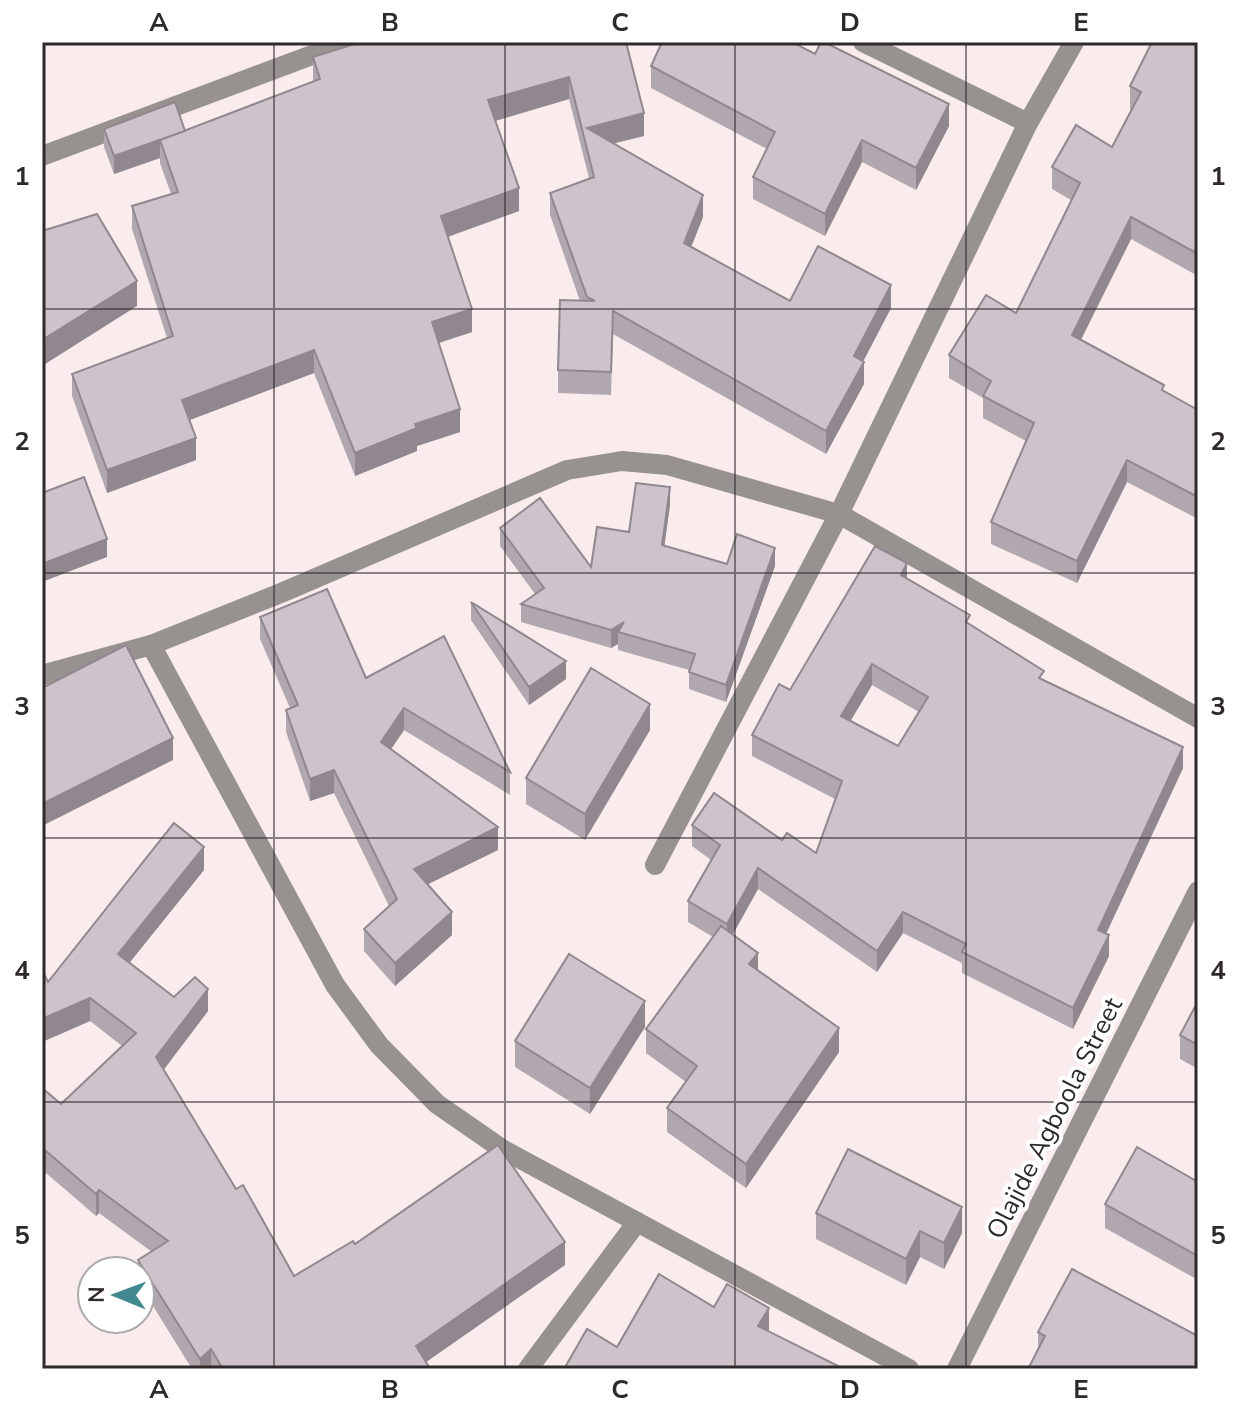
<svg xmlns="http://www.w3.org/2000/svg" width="1240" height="1411" viewBox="0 0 1240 1411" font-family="'Nunito Sans',sans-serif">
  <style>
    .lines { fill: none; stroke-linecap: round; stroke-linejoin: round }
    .street { stroke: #979290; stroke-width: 20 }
    .wall { fill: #b1a8af; fill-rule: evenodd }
    .shaded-wall { fill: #90888e }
    .building { fill: #cec3cb; stroke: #90888e; stroke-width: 2; fill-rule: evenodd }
    .grid { fill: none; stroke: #2f2a2a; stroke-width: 2; stroke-opacity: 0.55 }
    .labels { text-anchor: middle; stroke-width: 8; stroke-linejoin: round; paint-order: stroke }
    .street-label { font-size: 26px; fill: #2f2a2a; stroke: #fff }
    .neatline { fill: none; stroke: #2f2a2a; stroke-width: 3 }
    .grid-label { font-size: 26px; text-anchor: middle; font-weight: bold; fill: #2f2a2a }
  </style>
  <rect width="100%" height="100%" fill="#faeced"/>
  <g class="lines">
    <g class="street">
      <path d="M863,42L1028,123"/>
      <path d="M42,156L347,42"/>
      <path d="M151,645L335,985L379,1045L437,1104L502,1149L909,1369"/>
      <path d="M42,675L151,645L281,593L567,470L622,461L667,465L839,514L1198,718"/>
      <path d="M655,865L839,514L1028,123L1074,42"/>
      <path d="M528,1369L637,1222"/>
      <path d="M957,1369L1198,891"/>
    </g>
  </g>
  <g class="wall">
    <path d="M626,42L644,136L614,143L703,217L691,247L790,301L891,308L863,361L864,384L826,454L613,334L611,395L558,393V370L580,301L550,215V193L589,178L569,99L495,121L519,211L448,237L472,332L439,343L460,432L417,446V451L355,476L314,373L189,420L196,460L107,493L72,396V374L167,338L132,229V206L171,194L160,163V158L114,174L104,147V129L185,131L313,82V57Z"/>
    <path d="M1198,43V276L1131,239L1080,340L1164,392L1198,410V519L1127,482L1077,583L991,544V522L1026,441L983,418V398L949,378V355L1016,313L1071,200L1052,189V167L1112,147L1132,110L1130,109V86Z"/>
    <path d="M651,66L949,126L916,190L862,162L825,236L753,199V177L767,149L651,88Z"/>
    <path d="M670,505L664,546L727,564L775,566L726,702L689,689V670L618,650V644L611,648L521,622V604L535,594L500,546V528L591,567L629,532Z"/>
    <path d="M907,578L1044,680L1183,768L1106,934L1109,956L1073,1029L962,973V963L903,933L877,972L758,889L733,934L758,970L839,1052L746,1188L667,1132V1108L686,1082L646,1053V1029L713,937L688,922V901L711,860L692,846V825L782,840L816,853L835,799L752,756V735L790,690ZM872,685L919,712L898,746L850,721Z"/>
    <path d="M471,602L566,679L529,705L471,620Z"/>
    <path d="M260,617L366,678L510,772V795L404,730L391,749L498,850L428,884L452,935L395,986L364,951V929L389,906L334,793L310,801L286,732V710L290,708L260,639Z"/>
    <path d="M650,730L585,840L526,804V778Z"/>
    <path d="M204,870L130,962L174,997L208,1011L163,1070L236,1189L294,1276L355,1244L565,1265L426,1362L429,1369H192L140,1285L138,1260L152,1252L99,1213L96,1216L46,1173L42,1181V1088L61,1104L122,1046L90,1021L42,1042V970L48,982Z"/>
    <path d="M1198,1001V1069L1180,1059V1035Z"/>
    <path d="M645,1027L590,1114L515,1067V1041Z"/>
    <path d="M1198,1182V1280L1105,1228V1204Z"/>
    <path d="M816,1213L962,1233L944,1269L920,1257L906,1285L816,1239Z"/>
    <path d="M1038,1332L1198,1336L1038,1348Z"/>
  </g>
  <g class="shaded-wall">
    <path d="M569,77V99L488,123V100Z"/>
    <path d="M949,104V126L916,190V168Z"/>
    <path d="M644,113V136L587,150V128Z"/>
    <path d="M185,131L160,140V158L114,174V156Z"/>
    <path d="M862,140V162L825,236V214Z"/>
    <path d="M519,188V211L441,239V216Z"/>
    <path d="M703,195V217L684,265V243Z"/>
    <path d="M1131,217V239L1072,358V335Z"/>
    <path d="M137,281V306L42,366V340Z"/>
    <path d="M891,285V308L854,379V356Z"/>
    <path d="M472,309V332L432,345V322Z"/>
    <path d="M314,350V373L182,423V400Z"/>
    <path d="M864,362V384L826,454V431Z"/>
    <path d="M460,409V432L417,446V451L355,476V453L415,424Z"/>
    <path d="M196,438V460L107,493V470Z"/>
    <path d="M1127,460V482L1077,583V561Z"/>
    <path d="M670,487V505L662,563V545Z"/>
    <path d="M107,539V557L42,582V564Z"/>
    <path d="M775,548V566L726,702V685Z"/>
    <path d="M907,563V584L901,575Z"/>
    <path d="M624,622L618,632V644L611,648V630Z"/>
    <path d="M566,661V679L529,705V687Z"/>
    <path d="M872,664V685L841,737V716Z"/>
    <path d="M650,704V730L585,840V814Z"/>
    <path d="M404,708V730L381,764V742Z"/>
    <path d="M173,738V760L42,826V804Z"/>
    <path d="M1183,747V768L1098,951V930Z"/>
    <path d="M334,770V793L310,801V779Z"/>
    <path d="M498,827V850L414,891V869Z"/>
    <path d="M204,847V870L118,977V954Z"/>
    <path d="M758,868V889L727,945V924Z"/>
    <path d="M452,912V935L395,986V963Z"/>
    <path d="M903,912V933L877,972V951Z"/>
    <path d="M1109,935V956L1073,1029V1008Z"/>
    <path d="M758,953V977L749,964Z"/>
    <path d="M208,989V1011L156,1080V1057Z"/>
    <path d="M90,998V1021L42,1042V1019Z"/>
    <path d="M645,1001V1027L590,1114V1088Z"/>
    <path d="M839,1028V1052L746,1188V1164Z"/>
    <path d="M46,1151V1173L42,1181V1158Z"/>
    <path d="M99,1190V1213L96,1216V1194Z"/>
    <path d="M962,1207V1233L944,1269V1243Z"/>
    <path d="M920,1231V1257L906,1285V1259Z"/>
    <path d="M565,1242V1265L416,1369V1346Z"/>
    <path d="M769,1308V1333L758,1326Z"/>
    <path d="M211,1349V1369H200V1359Z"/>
  </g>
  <g class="building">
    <path d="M361,42H626L644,113L587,128L703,195L684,243L790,301L818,246L891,285L854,356L864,362L826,431L613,311L611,372L558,370L560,300L595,301L587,297L550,193L594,177L569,77L488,100L519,188L441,216L472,309L432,322L460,409L415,424L417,428L355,453L314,350L182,400L196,438L107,470L72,374L173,336L132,206L178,192L160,140L320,79L313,57Z"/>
    <path d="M662,42H792L815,54L821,42H824L949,104L916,168L862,140L825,214L753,177L775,132L651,66Z"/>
    <path d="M1152,42H1196L1198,43V254L1131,217L1072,335L1164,385L1162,390L1198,410V497L1127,460L1077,561L991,522L1034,423L983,396L991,381L949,355L986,295L1016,313L1080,183L1052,167L1076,125L1112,147L1141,92L1130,86Z"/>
    <path d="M175,102L185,131L114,156L104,129Z"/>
    <path d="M97,214L137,281L42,340V231Z"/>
    <path d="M84,477L107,539L42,564V493Z"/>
    <path d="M636,483L670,487L662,545L727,564L737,534L775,548L726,685L689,672L695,654L618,632L624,622L611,630L521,604L544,588L500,528L540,498L591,567L597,527L629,532Z"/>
    <path d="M875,546L907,563L901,575L970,615L966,622L1044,671L1039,678L1183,747L1098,930L1109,935L1073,1008L962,952L966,944L903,912L877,951L758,868L727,924L688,901L720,845L692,825L714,793L782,840L787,833L816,853L842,781L752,735L779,684L790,690ZM872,664L928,697L898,746L841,716Z"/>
    <path d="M327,589L366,678L444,636L510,772L404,708L381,742L498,827L414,869L452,912L395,963L364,929L397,899L334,770L310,779L286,710L298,705L260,617Z"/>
    <path d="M471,602L566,661L529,687Z"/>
    <path d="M126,645L173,738L42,804V688Z"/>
    <path d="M591,668L650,704L585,814L526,778Z"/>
    <path d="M174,823L204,847L118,954L174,997L195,977L208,989L156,1057L236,1189L243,1185L294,1276L353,1241L355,1244L498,1145L565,1242L416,1346L429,1367L426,1369H223L211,1349L200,1359L138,1260L168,1241L99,1190L96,1194L46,1151L42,1158V1088L61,1104L136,1033L90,998L42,1019V970L48,982Z"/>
    <path d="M721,926L758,953L749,964L839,1028L746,1164L667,1108L697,1066L646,1029Z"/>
    <path d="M569,954L645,1001L590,1088L515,1041Z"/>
    <path d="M1198,1001V1045L1180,1035Z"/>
    <path d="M1137,1147L1198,1182V1256L1105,1204Z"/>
    <path d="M848,1149L962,1207L944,1243L920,1231L906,1259L816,1213Z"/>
    <path d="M1072,1269L1198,1336V1369H1028L1045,1336L1038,1332Z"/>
    <path d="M659,1274L714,1307L727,1284L769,1308L758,1326L844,1369H564L587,1329L617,1347Z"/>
  </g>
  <path class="grid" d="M274,42V1369M505,42V1369M735,42V1369M966,42V1369M42,309H1198M42,573H1198M42,838H1198M42,1102H1198"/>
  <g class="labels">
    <g class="street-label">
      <text transform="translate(1054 1118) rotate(-63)" y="9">Olajide Agboola Street</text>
    </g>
  </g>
  <rect width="1240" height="1411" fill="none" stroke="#ffffff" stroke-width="88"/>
  <g transform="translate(116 1295) rotate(271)"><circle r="38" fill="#ffffff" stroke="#acaaaa" stroke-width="2"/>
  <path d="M0-6L14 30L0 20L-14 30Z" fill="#41898e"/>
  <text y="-12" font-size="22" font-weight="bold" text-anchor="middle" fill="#2f2a2a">N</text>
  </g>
  <rect x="44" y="44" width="1152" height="1323" class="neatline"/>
  <g class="grid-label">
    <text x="159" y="31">A</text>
    <text x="390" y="31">B</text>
    <text x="620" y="31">C</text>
    <text x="850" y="31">D</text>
    <text x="1081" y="31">E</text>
    <text x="22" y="185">1</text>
    <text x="1218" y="185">1</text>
    <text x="22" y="450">2</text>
    <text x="1218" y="450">2</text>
    <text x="22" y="715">3</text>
    <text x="1218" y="715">3</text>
    <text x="22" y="979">4</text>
    <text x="1218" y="979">4</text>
    <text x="22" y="1244">5</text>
    <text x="1218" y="1244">5</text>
    <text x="159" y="1398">A</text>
    <text x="390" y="1398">B</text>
    <text x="620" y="1398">C</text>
    <text x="850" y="1398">D</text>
    <text x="1081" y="1398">E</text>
  </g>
</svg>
